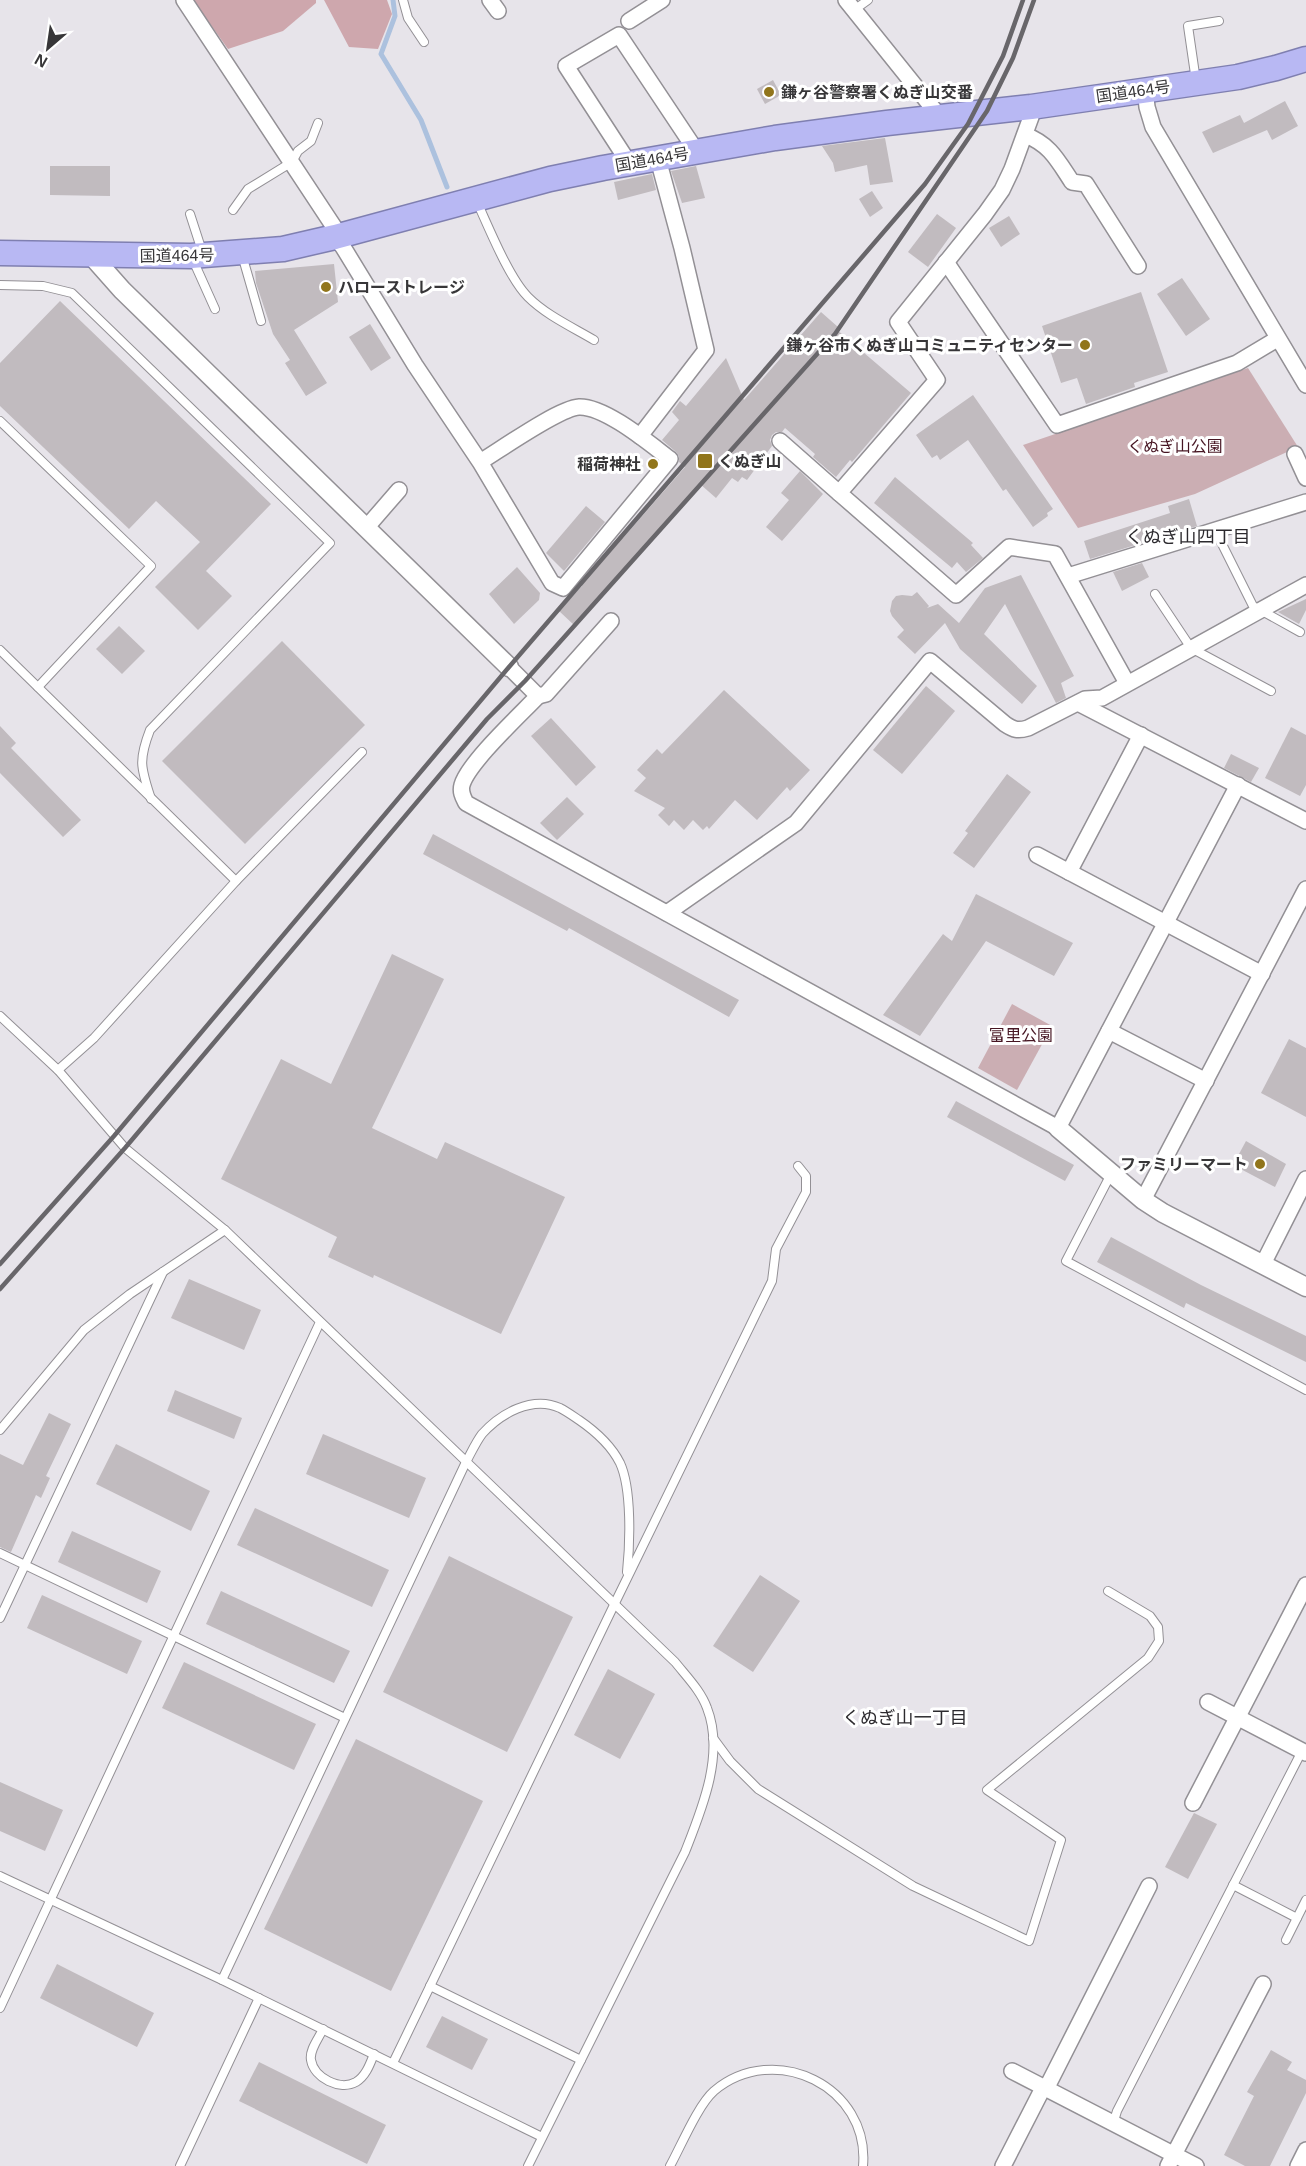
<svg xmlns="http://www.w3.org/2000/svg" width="1306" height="2166" viewBox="0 0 1306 2166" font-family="Arial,'Noto Sans JP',sans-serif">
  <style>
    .green { fill: #cbaeb3 }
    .forest { fill: #cea7ad }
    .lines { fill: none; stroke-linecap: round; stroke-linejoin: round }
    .stream { stroke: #acc1de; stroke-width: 5 }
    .building { fill: #c1bbbf }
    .service-casing { stroke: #939095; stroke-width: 10 }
    .minor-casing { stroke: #939095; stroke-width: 18 }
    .tertiary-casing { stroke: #939095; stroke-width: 21 }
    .trunk-casing { stroke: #7f7fb0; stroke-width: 27 }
    .service { stroke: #fff; stroke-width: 8 }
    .minor { stroke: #fff; stroke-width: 15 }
    .tertiary { stroke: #fff; stroke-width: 18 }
    .trunk { stroke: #b8b8f3; stroke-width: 24 }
    .rail { stroke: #68666a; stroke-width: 4.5 }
    .poi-dot { fill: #91751b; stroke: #fff; stroke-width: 2 }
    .labels { text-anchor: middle; stroke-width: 6; stroke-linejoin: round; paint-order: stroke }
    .street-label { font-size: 16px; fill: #373638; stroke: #fff }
    .poi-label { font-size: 16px; font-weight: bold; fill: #373638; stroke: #fff; text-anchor: start }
    .park-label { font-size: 16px; fill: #461522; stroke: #fff }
    .neighbourhood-label { font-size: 18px; fill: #2c2a2e; stroke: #fff }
  </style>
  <rect width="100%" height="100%" fill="#e7e4ea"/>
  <g class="green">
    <path d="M1248,368L1298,447L1195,494L1078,528L1023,445Z"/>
    <path d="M1012,1004L1052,1026L1017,1090L978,1068Z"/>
  </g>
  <g class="forest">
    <path d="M193,0H316V3L283,31L228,49Z"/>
    <path d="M324,0H387L392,14L378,49L349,47Z"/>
  </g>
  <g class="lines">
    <path class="stream" d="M393,0L395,16L381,54L421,120L447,187"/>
  </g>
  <g class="building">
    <path d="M773,80L781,95L765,104L757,89Z"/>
    <path d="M1285,101L1298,126L1272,140L1267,130L1213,153L1202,132L1240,115L1244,123Z"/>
    <path d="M885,138L893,182L870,185L867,165L835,172L833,163L822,146Z"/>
    <path d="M50,166H110V196L50,195Z"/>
    <path d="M696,166L705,198L682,203L671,171Z"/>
    <path d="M652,174L656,190L618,200L614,182Z"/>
    <path d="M872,191L883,208L870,217L859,199Z"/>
    <path d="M937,214L956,228L928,267L908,252Z"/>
    <path d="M1009,216L1020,234L1001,247L989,228Z"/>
    <path d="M334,264L338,302L294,330L327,383L306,396L285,363L290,360L273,334L256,283L255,271Z"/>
    <path d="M1182,278L1210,319L1186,336L1157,294Z"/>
    <path d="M1141,292L1168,372L1134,383L1135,387L1086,404L1077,378L1061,383L1042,326Z"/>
    <path d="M60,301L271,504L206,571L232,596L198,630L155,587L200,542L156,501L129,529L0,406V363Z"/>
    <path d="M821,312L838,327L836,329L911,393L852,462L850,460L836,477L813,457L815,454L785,428L782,432H776L772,435L770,440L772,446L747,480L742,477L738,482L732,478L716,498L700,484L574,625L559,611L582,586L579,584L620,535L623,538L685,467L679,462V456L676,452L662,440L679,420L672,412L680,401L686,406L726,358L744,400Z"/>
    <path d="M370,324L391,358L371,371L349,337Z"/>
    <path d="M973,395L1053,509L1047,513L1048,516L1033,527L1006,489L1003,491L968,440L940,460L937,455L932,458L916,435Z"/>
    <path d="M800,471L823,494L782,541L766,527L789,500L781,493Z"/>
    <path d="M895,477L973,543L971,545L983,558L966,572L957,562L952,568L874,503Z"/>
    <path d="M1189,499L1197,526L1090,559L1084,541L1170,513L1168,506Z"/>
    <path d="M586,506L605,522L564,571L546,553Z"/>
    <path d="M1142,563L1149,577L1122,591L1113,572Z"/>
    <path d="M517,567L540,593L539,600L514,624L489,594Z"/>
    <path d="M1021,575L1074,676L1061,683L1066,698L1056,703L1005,604L984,634L1037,686L1022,704L960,649L945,623L915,654L897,637L904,630L892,616L890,611L892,601L896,596L902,595L912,596L917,592L929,606L927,608L938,604L959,623L985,588Z"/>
    <path d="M1306,599V610L1299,624L1278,612Z"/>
    <path d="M119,626L145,651L122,674L96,649Z"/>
    <path d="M282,641L365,725L245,844L162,761Z"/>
    <path d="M926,686L955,711L902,774L873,750Z"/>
    <path d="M724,690L810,770L790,791L787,787L757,820L735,800L709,829L707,826L703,830L693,820L684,830L674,820L669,826L658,815L665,808L634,791L646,778L637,770L657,749L662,754Z"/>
    <path d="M551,718L596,767L576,786L531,736Z"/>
    <path d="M0,726L16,743L11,748L81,820L63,837L0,773Z"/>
    <path d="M1291,727L1306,735V785L1300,796L1265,778Z"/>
    <path d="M1231,754L1259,768L1251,782L1224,768Z"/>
    <path d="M1007,774L1031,792L974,868L953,853L968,833L965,831Z"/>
    <path d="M567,797L584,814L557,840L540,823Z"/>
    <path d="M433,834L739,1000L729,1017L569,928L567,931L423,854Z"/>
    <path d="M976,894L1073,943L1054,976L986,941L920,1036L883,1015L943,934L952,941Z"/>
    <path d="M392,954L444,979L372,1128L437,1159L445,1142L565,1197L501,1334L374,1275L373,1278L328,1257L337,1237L221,1179L281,1059L331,1084Z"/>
    <path d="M1289,1039L1306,1048V1117L1261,1093Z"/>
    <path d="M956,1101L1074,1165L1065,1181L947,1117Z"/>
    <path d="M1246,1141L1286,1164L1275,1187L1233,1165Z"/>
    <path d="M1111,1237L1201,1285L1306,1336V1362L1186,1303L1184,1308L1097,1262Z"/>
    <path d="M189,1279L261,1310L244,1350L171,1318Z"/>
    <path d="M175,1390L242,1418L234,1439L167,1411Z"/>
    <path d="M49,1413L71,1424L46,1476L50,1478L41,1498L36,1495L11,1552L0,1547V1454L23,1465Z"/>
    <path d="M323,1434L426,1478L409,1518L306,1474Z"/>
    <path d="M116,1444L210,1491L191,1531L96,1484Z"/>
    <path d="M255,1508L389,1570L372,1607L237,1545Z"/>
    <path d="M72,1531L161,1571L147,1603L58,1562Z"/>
    <path d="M449,1556L573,1617L507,1752L383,1692Z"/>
    <path d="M760,1575L800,1601L753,1672L713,1646Z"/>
    <path d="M221,1591L350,1651L334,1683L206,1624Z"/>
    <path d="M42,1595L142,1641L127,1674L27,1628Z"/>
    <path d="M184,1662L316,1724L294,1770L162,1708Z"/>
    <path d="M608,1669L655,1694L620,1759L574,1735Z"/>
    <path d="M356,1739L483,1801L391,1991L264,1929Z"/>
    <path d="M0,1782L63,1810L45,1851L0,1831Z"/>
    <path d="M1194,1813L1217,1824L1188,1879L1165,1867Z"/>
    <path d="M57,1964L154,2013L137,2047L40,1998Z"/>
    <path d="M442,2016L488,2039L472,2070L426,2047Z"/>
    <path d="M1271,2050L1292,2062L1287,2070L1306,2080V2093L1270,2166H1245L1224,2155L1254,2096L1247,2092Z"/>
    <path d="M259,2062L386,2125L367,2164L239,2101Z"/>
  </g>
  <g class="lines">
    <defs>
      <g id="service">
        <path d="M403,0L408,18L424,42"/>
        <path d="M854,10L868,0"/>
        <path d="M1196,81L1188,26L1219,21"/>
        <path d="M477,202C489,228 509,278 528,297C546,315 572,327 594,340"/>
        <path d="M233,210L248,189L292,162L298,151L311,141L318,123"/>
        <path d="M190,214L202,251"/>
        <path d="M242,255L261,321"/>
        <path d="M193,260L215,309"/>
        <path d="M0,285L43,286L72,293L330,543L150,730C138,761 141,768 151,799"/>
        <path d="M0,421L151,566L38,687"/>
        <path d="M1219,538L1253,606L1300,632"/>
        <path d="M1155,594L1191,648L1271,691"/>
        <path d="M0,650L236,881"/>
        <path d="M0,1016L58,1070L125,1148L225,1230L675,1662C687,1677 701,1691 707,1708C725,1754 702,1809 685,1852L528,2166"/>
        <path d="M58,1070L94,1038L236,881L362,752"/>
        <path d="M1111,1174L1066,1261L1306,1390"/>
        <path d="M0,1430L84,1330L130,1294L225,1230"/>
        <path d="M0,1553L345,1718"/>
        <path d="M0,1618L163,1272"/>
        <path d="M713,1738L730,1761L758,1789L913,1886L1029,1941L1061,1840L987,1790L1148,1658L1159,1641L1158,1627L1150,1616L1108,1591"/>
        <path d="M0,1876L222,1980L542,2137"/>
        <path d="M1233,1885L1297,1918"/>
        <path d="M1286,1940L1306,1900"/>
        <path d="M222,1980L466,1462C471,1453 476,1442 482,1434C500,1414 532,1395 560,1408C566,1411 573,1416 579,1420C595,1431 611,1445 620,1463C632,1489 630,1544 627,1572"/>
        <path d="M430,1986L581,2060"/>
        <path d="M0,2008L320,1322"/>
        <path d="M323,2029C319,2038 309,2050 311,2060C314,2078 340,2091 356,2082C366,2076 370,2064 374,2054"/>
        <path d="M393,2063L614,1605L772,1281L776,1249L806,1192V1176L798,1166"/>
        <path d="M1113,2124L1117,2111L1302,1751"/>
        <path d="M180,2166L259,1998"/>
        <path d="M670,2166C681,2146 698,2105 714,2091C775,2040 870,2087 863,2166"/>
      </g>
      <g id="minor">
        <path d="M184,0L340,236"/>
        <path d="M490,0L498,11"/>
        <path d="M846,0L940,117"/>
        <path d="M629,21L662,0"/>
        <path d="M1145,89L1147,107L1153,127L1306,385"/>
        <path d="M1031,107V117L1012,169L1002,190L985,214L898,322L937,380L839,493L956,595L1009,547L1055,554L1127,683"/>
        <path d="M1025,135C1050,144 1058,161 1072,182L1086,184L1138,266"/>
        <path d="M629,163L566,66L619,35L697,152"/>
        <path d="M335,237L343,247L415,365L480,462L552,583L563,588L670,459C650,444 605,406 579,407C559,408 500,450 480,462"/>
        <path d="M946,262L1057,425L1237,363L1277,339"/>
        <path d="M640,436L706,350L682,248L658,159"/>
        <path d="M780,441L839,493"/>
        <path d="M1295,454L1306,478"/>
        <path d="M366,528L399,490"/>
        <path d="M1068,576L1306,502"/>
        <path d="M509,667L538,696C520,715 468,763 462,785C460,792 463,797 466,803L1058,1128L1238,785"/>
        <path d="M538,696L546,694L611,621"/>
        <path d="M1078,703L1306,821"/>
        <path d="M1037,855L1262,974"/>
        <path d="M1069,872L1141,735"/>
        <path d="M667,913L796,823L930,661L1005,724C1014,730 1018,731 1028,728L1085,699L1102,698L1306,585"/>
        <path d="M1109,1031L1206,1081"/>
        <path d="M1143,1200L1306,889"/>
        <path d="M1263,1264L1306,1179"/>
        <path d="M1208,1702L1306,1753"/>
        <path d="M1193,1803L1306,1585"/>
        <path d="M1012,2071L1196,2166"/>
        <path d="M1046,2089L1149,1886"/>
        <path d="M1003,2166L1043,2088"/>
        <path d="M1168,2166L1263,1984"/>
        <path d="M1298,2166L1306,2150"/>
      </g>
      <g id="tertiary">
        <path d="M91,255L122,290L509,667"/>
        <path d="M1058,1128L1143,1200L1163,1213L1306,1287"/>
      </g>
      <path id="trunk" d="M0,253L191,256L283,249L335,237L550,179L603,168L775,138L887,123L1031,107L1238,77L1276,68L1306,59"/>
    </defs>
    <use href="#service" class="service-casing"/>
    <use href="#minor" class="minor-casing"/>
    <use href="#tertiary" class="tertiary-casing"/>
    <use href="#trunk" class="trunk-casing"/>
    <use href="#service" class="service"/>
    <use href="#minor" class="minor"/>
    <use href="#tertiary" class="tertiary"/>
    <use href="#trunk" class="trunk"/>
    <g class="rail">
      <path d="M0,1264L114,1136L509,667L925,184L968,124L1003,56L1023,0"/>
      <path d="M0,1289L125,1148L487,719L525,681L835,334L987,111L1013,58L1034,0"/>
    </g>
  </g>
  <g class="poi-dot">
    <circle cx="769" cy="92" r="6"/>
    <circle cx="326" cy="287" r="6"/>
    <circle cx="1085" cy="345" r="6"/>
    <rect x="697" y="453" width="16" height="16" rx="3"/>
    <circle cx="653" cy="464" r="6"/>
    <circle cx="1260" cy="1164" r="6"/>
  </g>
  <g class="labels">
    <g class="street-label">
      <text transform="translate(1133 91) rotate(-8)" y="6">国道464号</text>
      <text transform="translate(652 159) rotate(-10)" y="6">国道464号</text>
      <text transform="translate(177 255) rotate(-1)" y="6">国道464号</text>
    </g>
    <g class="poi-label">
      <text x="781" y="98">鎌ヶ谷警察署くぬぎ山交番</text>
      <text x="338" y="293">ハローストレージ</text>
      <text x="1073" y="351" text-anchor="end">鎌ヶ谷市くぬぎ山コミュニティセンター</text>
      <text x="718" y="467">くぬぎ山</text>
      <text x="641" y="470" text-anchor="end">稲荷神社</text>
      <text x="1248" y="1170" text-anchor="end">ファミリーマート</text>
    </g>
    <g class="park-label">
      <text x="1175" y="452">くぬぎ山公園</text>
      <text x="1021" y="1041">富里公園</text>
    </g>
    <g class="neighbourhood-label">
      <text x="1188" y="543">くぬぎ山四丁目</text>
      <text x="905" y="1724">くぬぎ山一丁目</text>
    </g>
  </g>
  <g transform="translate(48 48) rotate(209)" stroke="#ffffff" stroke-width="4.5" paint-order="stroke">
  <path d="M0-4.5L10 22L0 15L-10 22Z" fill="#373638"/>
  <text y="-9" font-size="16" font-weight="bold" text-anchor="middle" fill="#373638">N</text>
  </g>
</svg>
